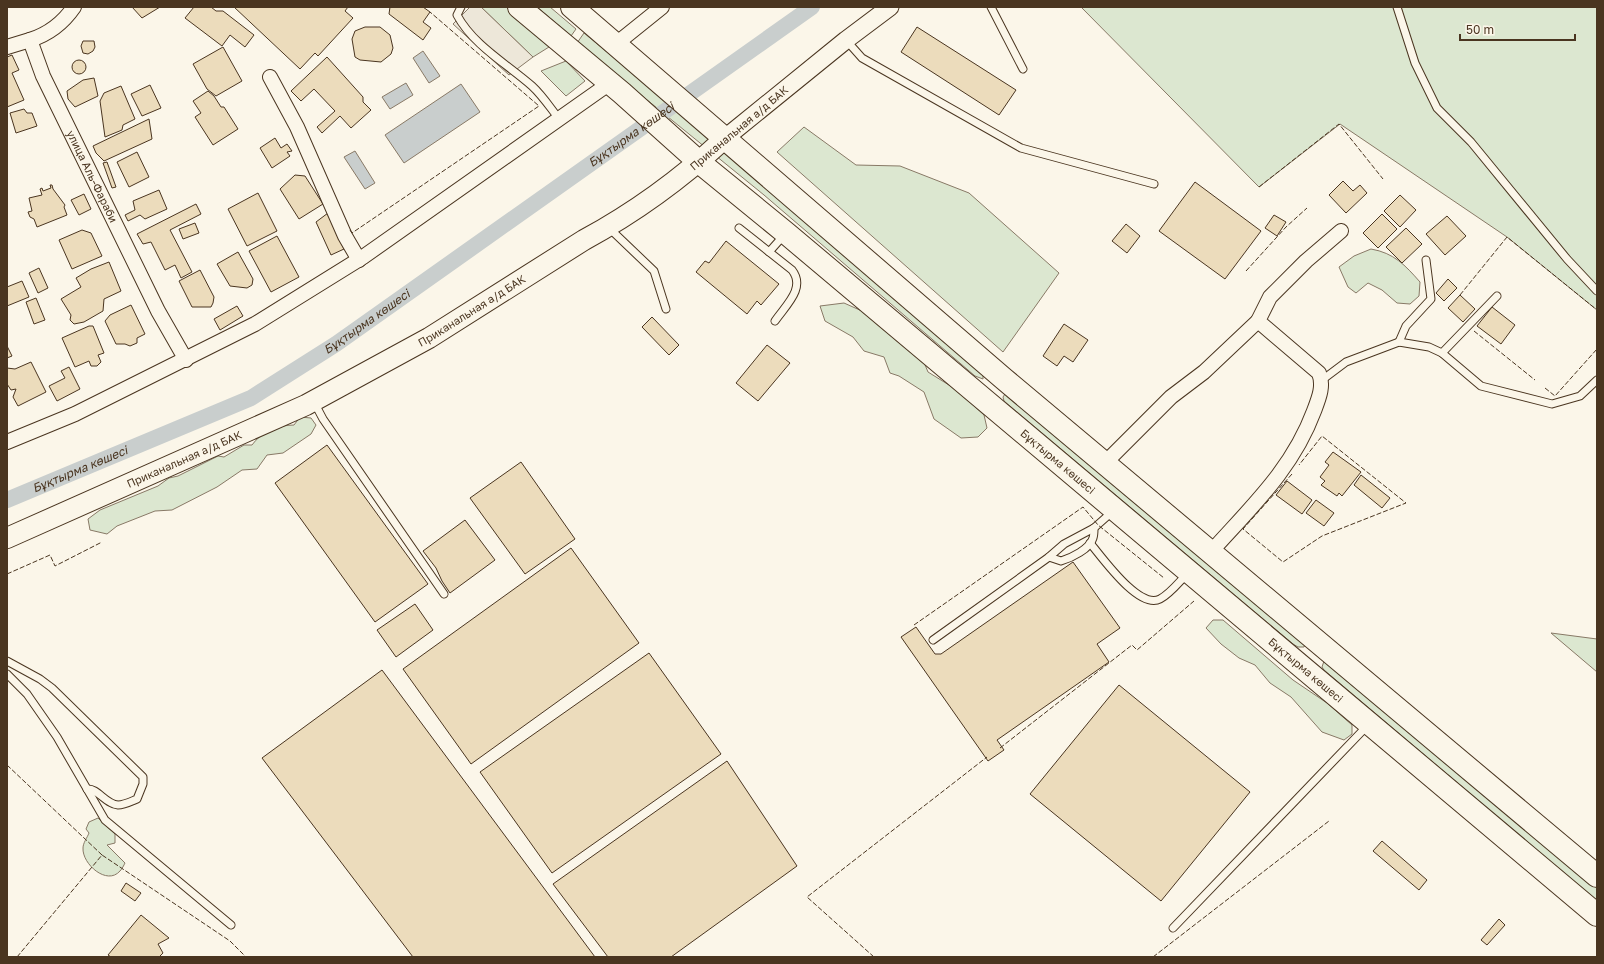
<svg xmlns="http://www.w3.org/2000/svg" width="1604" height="964" viewBox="0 0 1604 964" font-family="'Golos Text',sans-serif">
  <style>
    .green { fill: #dce7d0; stroke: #887966 }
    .parking { fill: #ede7d9; stroke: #887966 }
    .water { fill: #c9cecd; stroke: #887966 }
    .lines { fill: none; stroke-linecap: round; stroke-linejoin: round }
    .canal { stroke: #c9cecd; stroke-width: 16 }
    .building { fill: #ecdcbc; stroke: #4a3520 }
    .service-casing { stroke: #4a3520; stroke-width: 9 }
    .minor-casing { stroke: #4a3520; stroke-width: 16 }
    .tertiary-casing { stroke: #4a3520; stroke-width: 19 }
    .secondary-casing { stroke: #4a3520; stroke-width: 22 }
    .primary-casing { stroke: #4a3520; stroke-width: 24 }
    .service { stroke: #fbf6e9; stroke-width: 7 }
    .minor { stroke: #fbf6e9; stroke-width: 14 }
    .tertiary { stroke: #fbf6e9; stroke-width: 17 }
    .secondary { stroke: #fbf6e9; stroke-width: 20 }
    .primary { stroke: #fbf6e9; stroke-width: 22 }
    .fence { stroke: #4a3520; stroke-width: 1; stroke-dasharray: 5 2; stroke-linecap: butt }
    .labels { text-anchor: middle; stroke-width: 3; stroke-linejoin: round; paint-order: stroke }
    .street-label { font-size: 11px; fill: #4a3520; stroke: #fbf6e9 }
    .water-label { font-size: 12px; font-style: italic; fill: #4a3520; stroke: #fbf6e9 }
  </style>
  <rect width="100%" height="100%" fill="#fbf6e9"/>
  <g class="green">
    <path d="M481,7H506L549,47L533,57Z"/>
    <path d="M537,7H550L576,29L571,36Z"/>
    <path d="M1081,7H1597V310L1507,237L1340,124L1259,187Z"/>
    <path d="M584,33L772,188L983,374V379L975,376L764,195L577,43Z"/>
    <path d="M566,61L585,81L566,96L541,71Z"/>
    <path d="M804,127L856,165L900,166L969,193L1059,273L1003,352L777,152Z"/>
    <path d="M1371,249C1394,253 1405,265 1420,282L1419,296L1410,304L1397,303L1382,290L1368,283L1356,293L1348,287L1339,267L1354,256Z"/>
    <path d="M844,303L871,315L923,360L928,372L957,390L984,415L987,428L978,437L961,438L934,419L924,392L899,376L890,373L884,357L864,351L853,337L825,321L820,306Z"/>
    <path d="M1005,394L1305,645L1304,647H1298L1293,644L1004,401L1003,397Z"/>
    <path d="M300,417L311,418L316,425L311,434L283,453L267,455L257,469L242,470L217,487L172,510L155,511L117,526L107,534L90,530L88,519L100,510L158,486L169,478L178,476L218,456L224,457L244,445H252C261,432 278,425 294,425Z"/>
    <path d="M1213,620H1223L1293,680L1327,703L1352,725V734L1344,740L1322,732L1291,697L1270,683L1255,665L1239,658L1221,644L1206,628Z"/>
    <path d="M1551,633L1597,639V672Z"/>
    <path d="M1324,661L1331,663L1597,887V901L1324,670L1322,667Z"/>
    <path d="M98,818L115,834V843L107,845L125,863C124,865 122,869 120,871C107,886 82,864 83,848C83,843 87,838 89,833L86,829L89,822Z"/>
  </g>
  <path class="parking" d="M470,7H481L533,57L509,75L453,24Z"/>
  <g class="water">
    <path d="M423,51L440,76L429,83L413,58Z"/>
    <path d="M406,83L413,95L390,109L382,97Z"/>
    <path d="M461,84L480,112L404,163L385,135Z"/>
    <path d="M355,151L375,183L365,189L344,157Z"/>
  </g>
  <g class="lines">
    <path class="canal" id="s1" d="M7,500L251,398L336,344L812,7"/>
  </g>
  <g class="building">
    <path d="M132,7H160L142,18Z"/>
    <path d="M194,7H211L216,11H223L254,35L245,47L230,35L222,46L185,18Z"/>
    <path d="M234,7H348L345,11L353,18L318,56L315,53L300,69Z"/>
    <path d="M390,7H423L430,12L423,22L431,28L423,40L389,14Z"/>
    <path d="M365,27H380L390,35L393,48L391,54L381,62L360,60L355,57L352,39L355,31Z"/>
    <path d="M917,27L1016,90L999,115L901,52Z"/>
    <path d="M83,41H94L95,47L93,51L88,54L83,53L81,46Z"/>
    <path d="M223,47L242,81L216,96L207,89L193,64Z"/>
    <path d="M12,55L19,70L12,73L24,100L7,107V57Z"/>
    <path d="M327,57L363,97V102L371,110L351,128L340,116L322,133L317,127L335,111L314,89L301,101L291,91Z"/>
    <circle cx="79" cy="67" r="7"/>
    <path d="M94,78L98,96L75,107L68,99L67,91L83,80Z"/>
    <path d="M150,85L161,108L142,116L131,94Z"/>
    <path d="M121,86L135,119L123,125L122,130L105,137L100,101L104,93Z"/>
    <path d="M208,91L214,96L221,107H224L238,129L213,145L195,117L201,113L193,101Z"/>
    <path d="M24,109L27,113H32L37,126L16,133L10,113Z"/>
    <path d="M149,119L152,139L104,161L96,153L93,146Z"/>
    <path d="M275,138L281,148L287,144L292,151L287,152L290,156L272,168L260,148Z"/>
    <path d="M137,152L149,177L129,187L117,162Z"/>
    <path d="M107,162L116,187L112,188L103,163Z"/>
    <path d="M295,175L305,176L323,204L299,219L280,189Z"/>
    <path d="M1343,181L1353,191L1360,185L1367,193L1346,213L1329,195Z"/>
    <path d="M1195,182L1261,231L1225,279L1159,231Z"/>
    <path d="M50,185H52L53,189L65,205L64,207L67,215L37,227L34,219L30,217L28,212L32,211L29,198L42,195L40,189L42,188L43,191L51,188Z"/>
    <path d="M159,190L167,209L145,219L140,215L128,221L125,215L135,210L133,201Z"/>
    <path d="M258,193L277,231L247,246L228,209Z"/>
    <path d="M84,194L91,209L79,215L71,200Z"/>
    <path d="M1400,195L1416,210L1400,227L1384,211Z"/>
    <path d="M196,204L201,214L170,230L192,272L181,278L175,265L165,270L151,242L143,244L137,234Z"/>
    <path d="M328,213L344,249L331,255L316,222Z"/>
    <path d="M1382,214L1397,229L1378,248L1363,233Z"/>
    <path d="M1274,215L1286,222L1277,236L1265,228Z"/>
    <path d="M1447,216L1466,236L1445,255L1426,234Z"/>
    <path d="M195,223L199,233L183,239L179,229Z"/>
    <path d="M1126,224L1140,236L1127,253L1112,241Z"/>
    <path d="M1406,228L1422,244L1402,263L1386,247Z"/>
    <path d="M82,230L91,233L102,256L72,269L59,240Z"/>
    <path d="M277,236L299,277L271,292L249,251Z"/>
    <path d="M726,241L779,284L761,305L757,301L747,314L696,272L705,261L709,263Z"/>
    <path d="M238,252L253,279L252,285L247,288L230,286L217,264Z"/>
    <path d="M109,262L121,291L104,299L103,311L84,322L74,324L70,320L71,315L61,299L81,287L76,278L91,269Z"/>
    <path d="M39,268L48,288L38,293L29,273Z"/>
    <path d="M200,270L214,297L213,303L211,307H192L179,281Z"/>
    <path d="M1448,279L1457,288L1444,301L1436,293Z"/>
    <path d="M22,281L29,297L7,306V287Z"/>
    <path d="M1460,295L1475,309L1463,322L1448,308Z"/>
    <path d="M36,298L45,320L34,324L26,302Z"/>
    <path d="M131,305L145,334L137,338V343L130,346L125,344H116L105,321L110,315Z"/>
    <path d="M237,306L243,316L220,330L214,319Z"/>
    <path d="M1492,307L1515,325L1501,344L1477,326Z"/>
    <path d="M652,317L679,345L669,355L642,327Z"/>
    <path d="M1064,324L1088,340L1073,362L1064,356L1057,366L1043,356Z"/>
    <path d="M89,326H93L104,353L98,355L101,362L97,366H91L89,361L75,367L62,338Z"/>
    <path d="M767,345L790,363L758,401L736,383Z"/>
    <path d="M7,346L12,356L7,358Z"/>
    <path d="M31,362L46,392L18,406L13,397L16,389L11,390L7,384V368L15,369Z"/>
    <path d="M69,367L80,389L57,401L49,386L65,378L61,371Z"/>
    <path d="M327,445L428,584L375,622L275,483Z"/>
    <path d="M1333,452L1361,472L1342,496L1339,493L1337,496L1321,485L1325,481L1320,477L1329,465L1325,462Z"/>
    <path d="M521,462L575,539L525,574L470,498Z"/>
    <path d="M1361,475L1390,498L1382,508L1354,485Z"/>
    <path d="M1287,481L1312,500L1302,514L1276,495Z"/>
    <path d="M1316,500L1334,513L1324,526L1306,513Z"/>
    <path d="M465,520L495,560L450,593L442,581L436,568L423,551Z"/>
    <path d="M571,548L639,643L471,764L403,669Z"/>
    <path d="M1073,562L1120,628L1097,644L1109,662L997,740L1004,750L988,761L901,637L916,627L935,654H941Z"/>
    <path d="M415,604L433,630L396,657L377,630Z"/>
    <path d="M649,653L721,754L552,873L480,772Z"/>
    <path d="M382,670L595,957H413L262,758Z"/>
    <path d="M1119,685L1250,792L1161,901L1030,794Z"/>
    <path d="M727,761L797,866L671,957H608L553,884Z"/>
    <path d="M1382,841L1427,880L1419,890L1373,851Z"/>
    <path d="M126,883L141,893L135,901L121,891Z"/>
    <path d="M141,915L169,938L158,944L163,953L159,957H111L108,955Z"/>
    <path d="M1499,919L1505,925L1487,945L1481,940Z"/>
  </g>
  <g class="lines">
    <defs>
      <g id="service">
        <path d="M461,7L457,15C473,45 507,64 532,86C543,96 551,109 560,120"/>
        <path d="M991,7L1023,69"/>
        <path d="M1397,7L1415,63L1437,108L1471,142L1567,259L1597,291"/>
        <path d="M846,40L862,58L1021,148L1154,184"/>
        <path d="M608,227L654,271L666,309"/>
        <path d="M739,228L792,270C806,288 786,305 775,321"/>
        <path d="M769,252L785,234"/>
        <path d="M1399,342L1406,326L1431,299L1426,260"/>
        <path d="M1442,353L1497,296"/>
        <path d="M1322,380L1346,362L1399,342L1429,347L1442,353L1481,386L1552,404L1580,396L1597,380"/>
        <path d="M314,402L323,419L444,594"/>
        <path d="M1090,543C1102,557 1139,610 1160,599C1170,594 1179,582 1187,574"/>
        <path d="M1049,557L1061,561C1071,558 1090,549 1093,538C1094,535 1094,531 1094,528"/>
        <path d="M933,640L1049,557L1064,544L1094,528L1112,512"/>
        <path d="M7,661L40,679L52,688L143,777V784L137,799C132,801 124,805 118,805C105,804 98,788 87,789"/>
        <path d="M7,674L27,694L57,737L105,820L231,925"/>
        <path d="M1173,928L1368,725"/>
      </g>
      <g id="minor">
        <path id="s2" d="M74,7C63,23 49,34 30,40L43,76L158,311L186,360"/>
        <path d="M616,44L662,7"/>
        <path d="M7,47L30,40"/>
        <path d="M270,77L297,127L345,236L359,260"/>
        <path d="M7,442L75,414L255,324L363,257L610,83"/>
        <path d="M1105,463L1171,397L1204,372L1258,321"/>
        <path d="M1210,553C1251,507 1292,470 1314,411C1319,398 1324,386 1319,373L1258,321L1270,297L1306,261L1341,231"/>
      </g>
      <path id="tertiary" d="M724,139L846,40L890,7"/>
      <g id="secondary">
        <path id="s3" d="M7,538L306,405L429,338L584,240C634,213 682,178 724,139"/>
      </g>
      <g id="primary">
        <path id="s4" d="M519,7L622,93L699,162L786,233L1597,915"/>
        <path d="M572,7L1004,379L1597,876"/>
      </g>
    </defs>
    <use href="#service" class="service-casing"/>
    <use href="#minor" class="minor-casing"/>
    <use href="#tertiary" class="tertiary-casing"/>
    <use href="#secondary" class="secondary-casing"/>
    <use href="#primary" class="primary-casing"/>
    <use href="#service" class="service"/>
    <use href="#minor" class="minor"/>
    <use href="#tertiary" class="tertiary"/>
    <use href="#secondary" class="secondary"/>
    <use href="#primary" class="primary"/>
    <g class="fence">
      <path d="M1259,187L1339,124L1383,179"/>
      <path d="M350,230L352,233L539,106L430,12"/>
      <path d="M1246,271L1286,227L1307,208"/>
      <path d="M1460,295L1507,237L1597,310"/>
      <path d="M1474,331L1535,380"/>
      <path d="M1545,388L1555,396L1597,349"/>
      <path d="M1292,474L1243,529L1283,562L1322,536L1406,503L1322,436L1299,465"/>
      <path d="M7,574L50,555L55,566L102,542"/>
      <path d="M914,625L1083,507L1098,525L1164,578"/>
      <path d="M1000,748L1132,645L1137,650L1194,601"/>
      <path d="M7,765L102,855"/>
      <path d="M17,957L102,855L230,941L246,957"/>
      <path d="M874,957L807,897L987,757"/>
      <path d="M1153,957L1329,821"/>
    </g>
  </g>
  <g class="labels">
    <g class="street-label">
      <text transform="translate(739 128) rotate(-40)" y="4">Приканальная а/д БАК</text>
      <text dy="4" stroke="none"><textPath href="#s2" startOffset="206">улица Аль-Фараби</textPath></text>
      <text dy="4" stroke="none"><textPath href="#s3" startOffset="518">Приканальная а/д БАК</textPath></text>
      <text dy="4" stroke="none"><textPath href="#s3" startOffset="194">Приканальная а/д БАК</textPath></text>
      <text dy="4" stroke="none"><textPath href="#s4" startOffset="705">Бұқтырма көшесі</textPath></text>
      <text dy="4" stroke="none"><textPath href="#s4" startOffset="1029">Бұқтырма көшесі</textPath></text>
    </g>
    <g class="water-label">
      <text dy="4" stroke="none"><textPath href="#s1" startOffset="727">Бұқтырма көшесі</textPath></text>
      <text dy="4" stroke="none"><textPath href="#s1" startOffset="403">Бұқтырма көшесі</textPath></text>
      <text dy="4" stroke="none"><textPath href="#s1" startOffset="79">Бұқтырма көшесі</textPath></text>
    </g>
  </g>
  <rect width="1604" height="964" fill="none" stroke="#4a3520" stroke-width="16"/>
  <path d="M1460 34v6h115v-6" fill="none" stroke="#4a3520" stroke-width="2"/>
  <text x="1466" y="34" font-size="12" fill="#4a3520" stroke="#fbf6e9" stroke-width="3" paint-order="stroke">50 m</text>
</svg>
